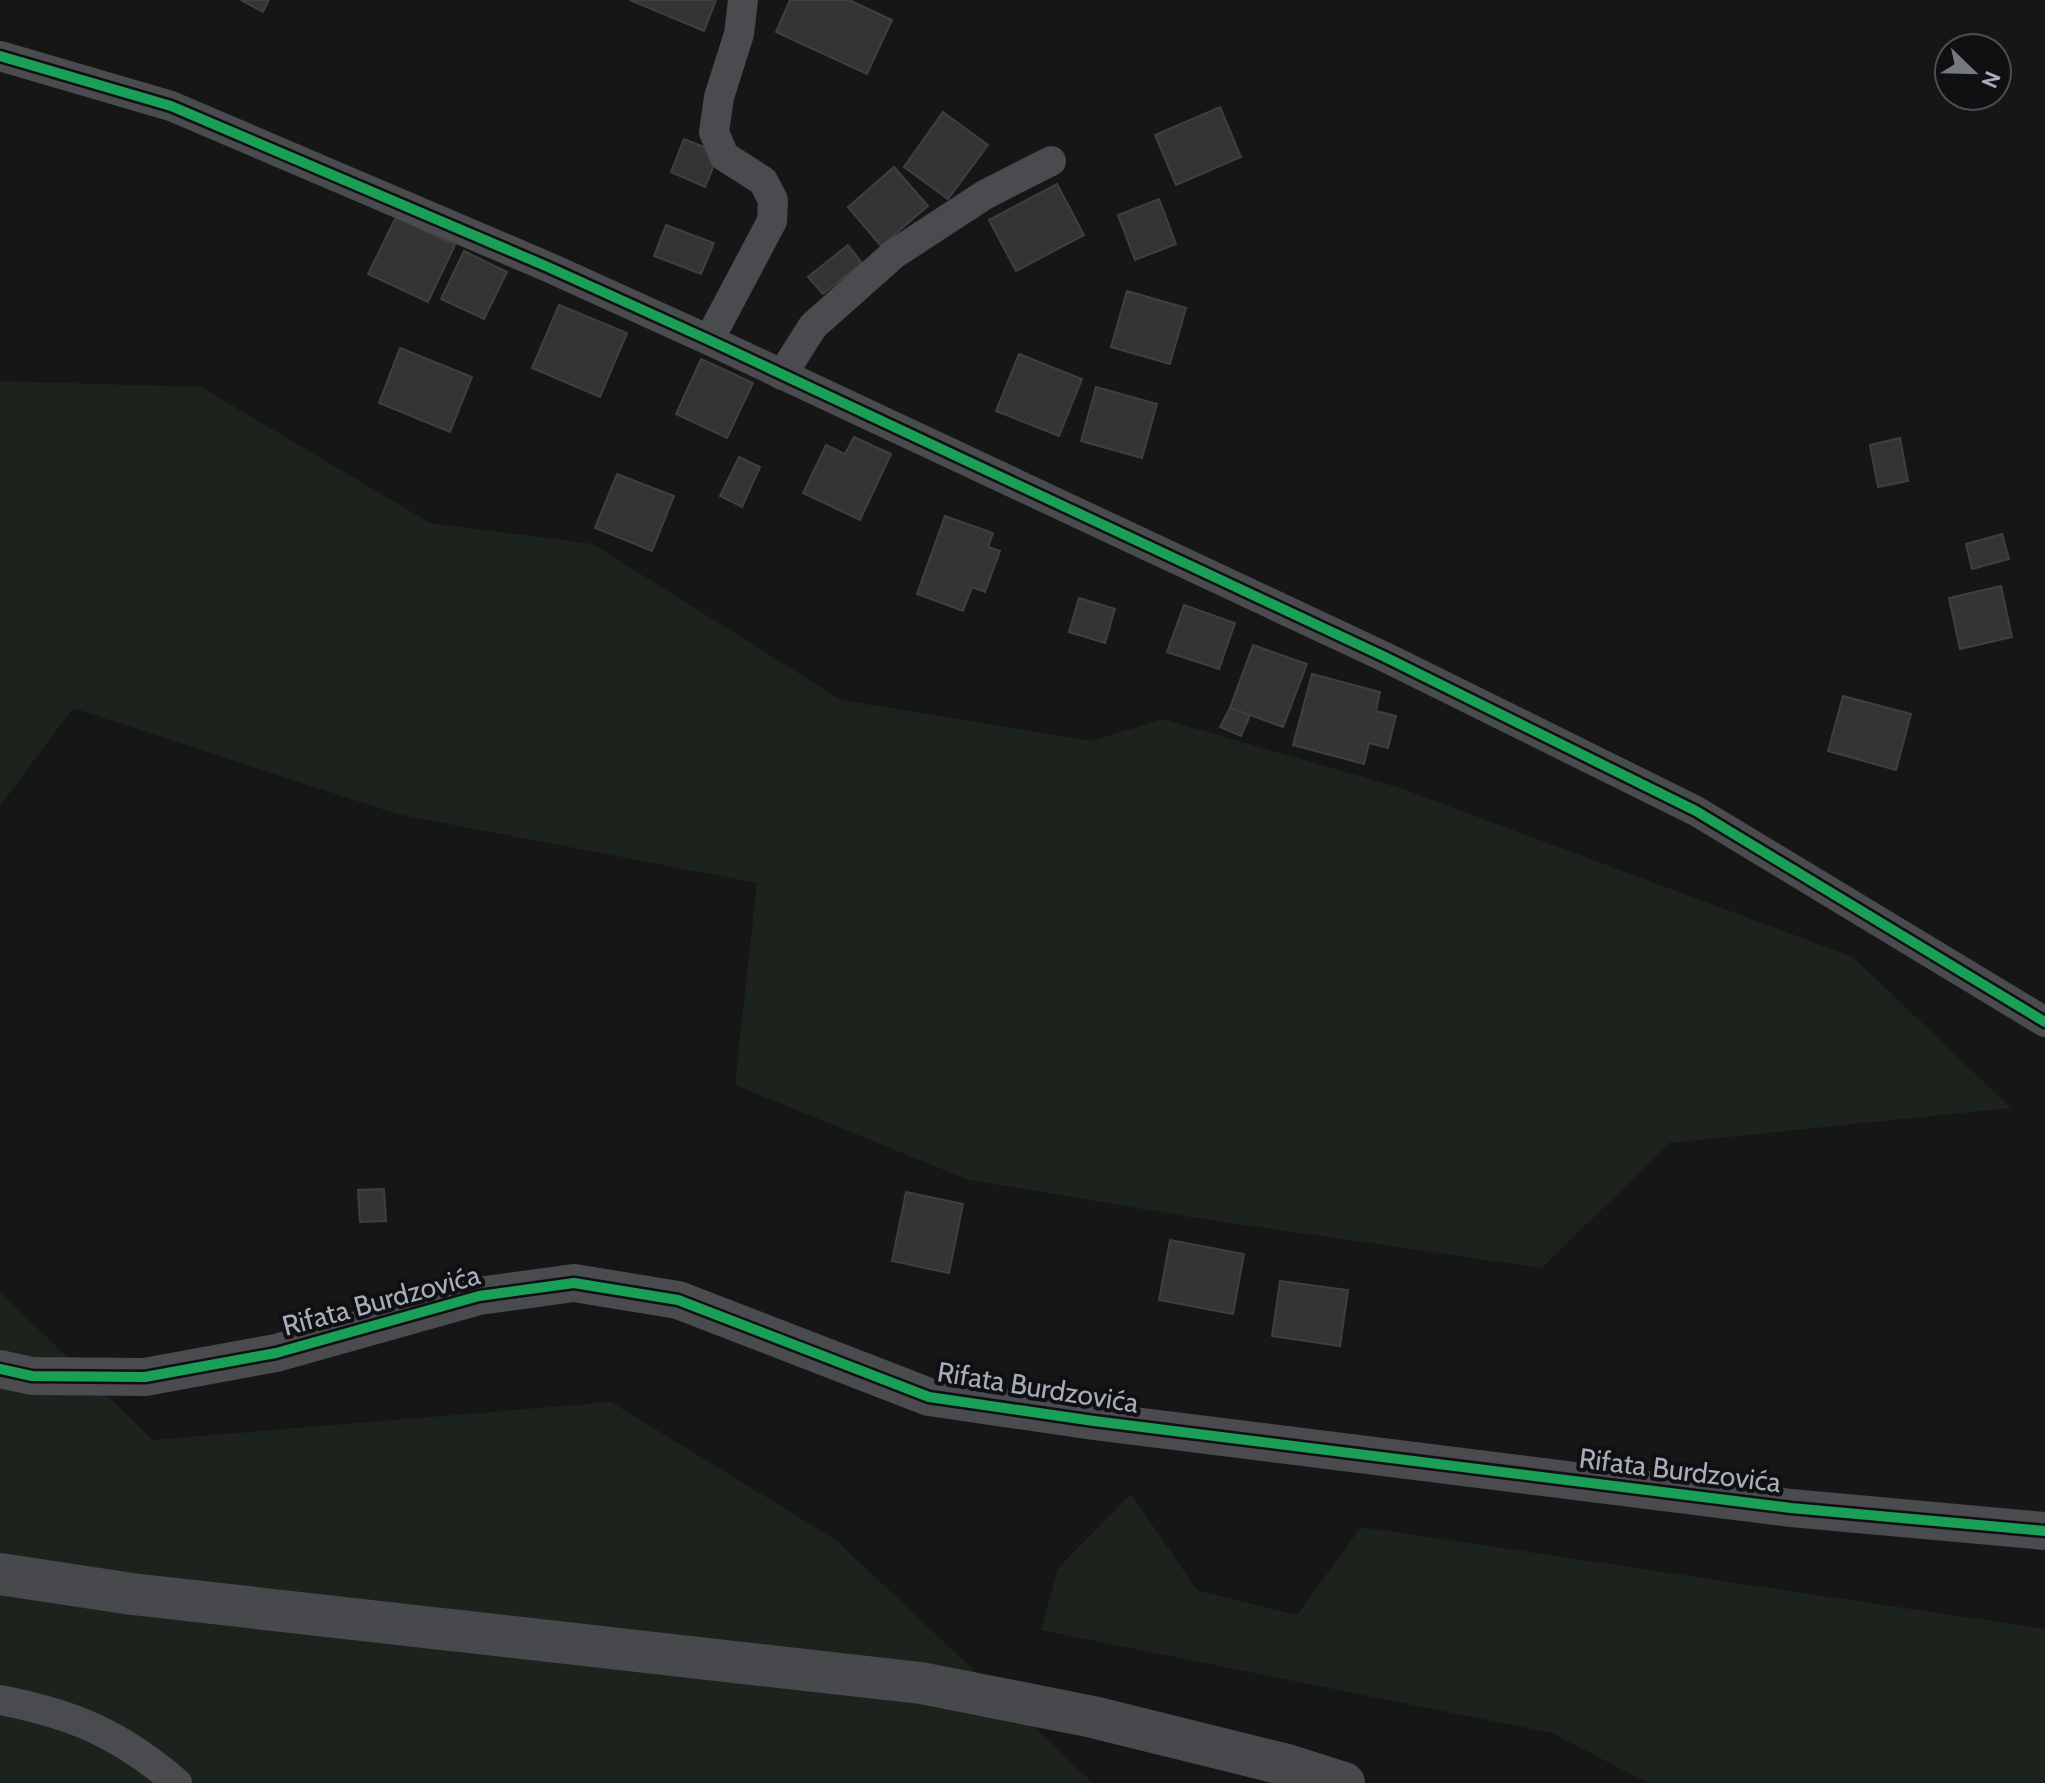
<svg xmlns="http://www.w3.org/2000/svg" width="2045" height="1783" viewBox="0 0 2045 1783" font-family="Cabin,sans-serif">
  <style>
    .green { fill: #1c231d }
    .building { fill: #343435; stroke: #3e3f42; stroke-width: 2 }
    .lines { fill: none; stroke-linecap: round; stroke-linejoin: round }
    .minor { stroke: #4a4b4f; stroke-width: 30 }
    .tertiary { stroke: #4a4b4f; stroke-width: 38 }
    .secondary { stroke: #48494d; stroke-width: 42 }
    .cycleway-casing { stroke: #101012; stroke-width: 15 }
    .cycleway { stroke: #1a9f57; stroke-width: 10 }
    .labels { text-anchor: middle; stroke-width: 8; stroke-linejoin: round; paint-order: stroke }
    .street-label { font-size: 28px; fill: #a6acb8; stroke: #101012 }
  </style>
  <rect width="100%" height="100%" fill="#161616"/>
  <g class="green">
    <path d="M0,381L201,387L430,523L593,544L841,700L1092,741L1163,719L1400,788L1853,957L2011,1108L1669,1143L1542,1268L1190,1217L969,1180L735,1085L757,883L397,814L73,708L0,806Z"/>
    <path d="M0,1292L153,1440L611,1402L836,1540L1093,1783H0Z"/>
    <path d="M1131,1494L1197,1590L1297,1615L1361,1527L2045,1629V1783H1648L1552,1733L1041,1630L1058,1568Z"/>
  </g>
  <g class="building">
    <path d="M241,0H269L263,12Z"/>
    <path d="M630,0H716L704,31Z"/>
    <path d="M790,0H849L892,20L867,74L776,32Z"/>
    <path d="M1220,107L1241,157L1176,185L1155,135Z"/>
    <path d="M943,112L988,145L948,199L904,167Z"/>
    <path d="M684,139L719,153L705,187L671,172Z"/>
    <path d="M894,167L928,206L881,246L848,207Z"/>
    <path d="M1057,184L1084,235L1016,271L989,220Z"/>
    <path d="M1159,199L1176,244L1135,260L1118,215Z"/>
    <path d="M396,217L455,245L428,302L368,274Z"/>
    <path d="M666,225L714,243L701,274L654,256Z"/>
    <path d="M848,245L862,263L823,294L808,277Z"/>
    <path d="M464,251L507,272L484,319L441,299Z"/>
    <path d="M1127,291L1186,308L1170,364L1111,347Z"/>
    <path d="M559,305L627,333L600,397L532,368Z"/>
    <path d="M400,348L472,377L450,432L379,403Z"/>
    <path d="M1019,354L1082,379L1059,436L996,411Z"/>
    <path d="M701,359L753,383L727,438L676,414Z"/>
    <path d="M1096,387L1157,404L1142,458L1081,441Z"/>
    <path d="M854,437L891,454L860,520L803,493L826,445L845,454Z"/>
    <path d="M1900,438L1908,481L1878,487L1870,445Z"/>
    <path d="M739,457L760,467L742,507L720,496Z"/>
    <path d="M617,474L674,496L652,551L595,528Z"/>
    <path d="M945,516L993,533L988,547L1000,551L985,592L972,587L963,611L917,594Z"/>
    <path d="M2002,534L2009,559L1972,569L1966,544Z"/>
    <path d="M2001,586L2012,637L1960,649L1949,598Z"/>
    <path d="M1079,598L1115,609L1105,643L1069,632Z"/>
    <path d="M1184,605L1235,623L1219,669L1167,652Z"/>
    <path d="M1253,645L1307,664L1283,727L1230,708Z"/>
    <path d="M1312,674L1380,692L1376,711L1396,716L1388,748L1369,743L1364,764L1293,745Z"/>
    <path d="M1843,696L1911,714L1896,770L1828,751Z"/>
    <path d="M1230,708L1250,715L1241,736L1220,727Z"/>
    <path d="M384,1189L386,1221L360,1222L358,1190Z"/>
    <path d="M906,1192L963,1204L949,1273L892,1261Z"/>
    <path d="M1170,1240L1244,1254L1233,1314L1159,1300Z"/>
    <path d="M1280,1281L1348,1290L1340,1346L1272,1336Z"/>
  </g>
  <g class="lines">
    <g class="minor">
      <path d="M0,56L171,106L548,267L709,340L1385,657L1696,811L2045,1022"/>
      <path d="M709,340L772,221L773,200L763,181L724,156L714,132L719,97L739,34L743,0"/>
      <path d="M782,375L813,326L894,254L986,194L1051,161"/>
      <path d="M0,1700C73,1714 120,1734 177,1783"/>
    </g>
    <path class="tertiary" d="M0,1369L32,1376L145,1377L276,1353L479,1296L574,1283L678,1300L929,1397L1094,1421L1791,1508L2045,1531"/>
    <path class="secondary" d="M0,1574L132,1594L921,1683L1093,1717L1287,1765L1344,1783"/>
    <defs>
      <g id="cycleway">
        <path d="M0,56L171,106L548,267L709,340L1385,657L1696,811L2045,1022"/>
        <path d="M0,1369L32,1376L145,1377L276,1353L479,1296L574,1283L678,1300L929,1397L1094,1421L1791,1508L2045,1531"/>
      </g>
    </defs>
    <use href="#cycleway" class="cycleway-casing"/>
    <use href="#cycleway" class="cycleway"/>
  </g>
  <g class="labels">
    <g class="street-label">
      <text transform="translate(381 1300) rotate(-15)" y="10">Rifata Burdzovića</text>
      <text transform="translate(1038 1387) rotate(9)" y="10">Rifata Burdzovića</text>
      <text transform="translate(1680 1470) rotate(7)" y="10">Rifata Burdzovića</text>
    </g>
  </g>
  <g transform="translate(1973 72) rotate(113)"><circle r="38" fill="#101012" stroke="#4c4e54" stroke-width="2"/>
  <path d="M0-6L14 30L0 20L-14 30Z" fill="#74787f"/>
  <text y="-12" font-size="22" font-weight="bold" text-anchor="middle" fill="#a6acb8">N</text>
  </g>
</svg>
